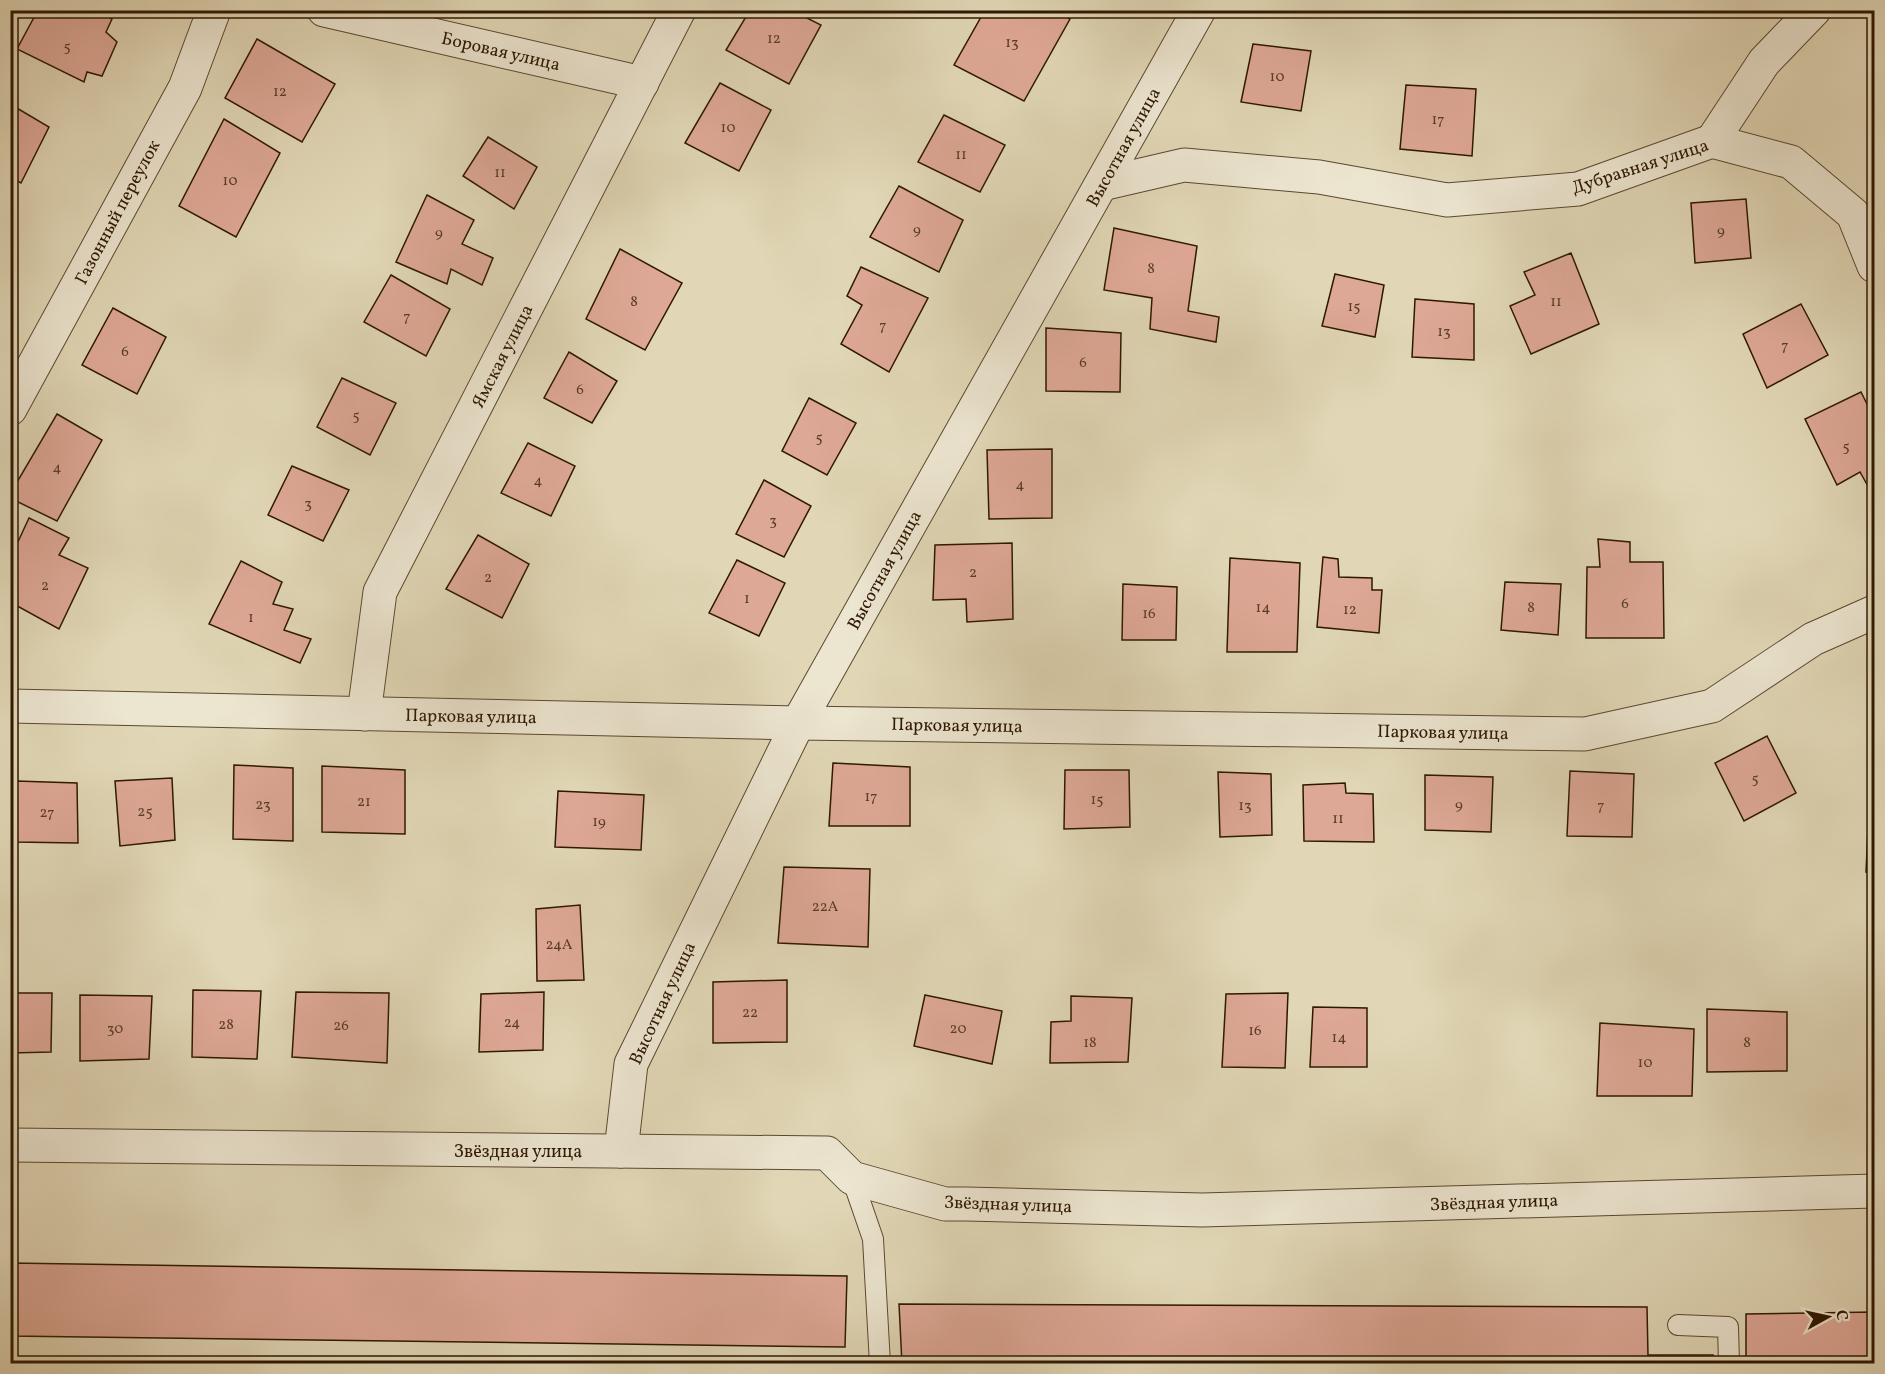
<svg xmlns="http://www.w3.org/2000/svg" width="1885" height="1374" viewBox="0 0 1885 1374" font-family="Vollkorn,serif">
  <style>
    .building { fill: #dea896; stroke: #2e1802; stroke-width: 1.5 }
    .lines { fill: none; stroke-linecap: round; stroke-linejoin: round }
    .service-casing { stroke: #5b482f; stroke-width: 22 }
    .minor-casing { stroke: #5b482f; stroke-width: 35 }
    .service { stroke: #ece5d0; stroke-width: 20 }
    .minor { stroke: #ece5d0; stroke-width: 33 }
    .labels { text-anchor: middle; stroke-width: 4.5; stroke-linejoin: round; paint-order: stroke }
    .number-label { font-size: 15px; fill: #5a3c27 }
    .street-label { font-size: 18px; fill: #2e1802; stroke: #ece5d0 }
  </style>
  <rect width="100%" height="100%" fill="#e1d7b6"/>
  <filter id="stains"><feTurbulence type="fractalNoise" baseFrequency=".00333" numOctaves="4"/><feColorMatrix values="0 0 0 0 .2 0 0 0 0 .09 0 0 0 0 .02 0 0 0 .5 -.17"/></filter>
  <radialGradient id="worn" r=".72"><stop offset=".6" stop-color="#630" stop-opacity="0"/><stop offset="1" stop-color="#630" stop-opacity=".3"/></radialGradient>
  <g class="building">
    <path d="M38,10H96L112,19L106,32L117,42L102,76L87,72L84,82L17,49Z"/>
    <path d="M750,10H791L821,25L789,84L726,50Z"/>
    <path d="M985,10H1056L1070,19L1024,101L954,65Z"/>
    <path d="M257,39L335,84L302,142L225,98Z"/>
    <path d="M1253,44L1311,51L1301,111L1241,102Z"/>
    <path d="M720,83L771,110L739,171L685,143Z"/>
    <path d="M1406,85L1476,89L1472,156L1400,149Z"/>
    <path d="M10,104L49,127L21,183L10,177Z"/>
    <path d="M944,115L1005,145L980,192L918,162Z"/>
    <path d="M224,119L280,153L236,237L179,206Z"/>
    <path d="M488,137L537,167L514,209L463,176Z"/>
    <path d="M899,186L963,220L939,272L870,237Z"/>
    <path d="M427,195L474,220L462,244L493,258L482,285L451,269L447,284L396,262Z"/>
    <path d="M1746,199L1751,258L1695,263L1691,203Z"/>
    <path d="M1114,228L1197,246L1188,311L1219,317L1216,342L1150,329L1152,298L1104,290Z"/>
    <path d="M620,249L682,283L645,350L586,319Z"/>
    <path d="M1571,253L1599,324L1531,354L1510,306L1535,295L1524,272Z"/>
    <path d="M861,267L928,298L889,372L841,344L862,305L847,296Z"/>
    <path d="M1335,274L1384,285L1375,337L1322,326Z"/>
    <path d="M391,275L450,309L426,356L364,322Z"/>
    <path d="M1415,299L1474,304V360L1412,357Z"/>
    <path d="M1801,304L1828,355L1767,388L1743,334Z"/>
    <path d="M113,308L166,337L137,394L82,365Z"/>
    <path d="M1046,328L1121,333L1120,392L1046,391Z"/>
    <path d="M569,352L617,381L592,423L544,398Z"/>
    <path d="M342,378L396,403L370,455L317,427Z"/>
    <path d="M1861,392L1874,418V497L1860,472L1837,485L1805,419Z"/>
    <path d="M809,398L856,423L827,475L782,451Z"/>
    <path d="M57,414L102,440L57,521L10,498V494Z"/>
    <path d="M528,443L575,466L551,516L501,493Z"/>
    <path d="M1052,449V518L989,519L987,450Z"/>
    <path d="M292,466L349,490L323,541L268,515Z"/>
    <path d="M764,480L811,506L784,557L736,534Z"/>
    <path d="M29,518L69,538L59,555L88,568L59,629L10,602V559Z"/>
    <path d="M478,535L529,564L502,618L446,589Z"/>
    <path d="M1598,539L1630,542V562H1663L1664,638H1586L1587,567H1600Z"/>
    <path d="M1012,543L1013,619L967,622L966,599L933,600L935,545Z"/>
    <path d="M1323,557L1338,559L1339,577L1372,578V590H1382L1379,633L1317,627Z"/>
    <path d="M1230,558L1300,563L1297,652H1227Z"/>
    <path d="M737,560L785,583L759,636L709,613Z"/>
    <path d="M241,561L282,582L273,604L293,609L284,630L311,639L300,663L209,624Z"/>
    <path d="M1505,582L1561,584L1558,635L1501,630Z"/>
    <path d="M1123,584L1177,587L1176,640H1122Z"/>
    <path d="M1767,736L1796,793L1744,821L1715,763Z"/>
    <path d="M833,763L910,767V826H829Z"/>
    <path d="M234,765L293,768V841L233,839Z"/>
    <path d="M322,766L405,770V834L322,832Z"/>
    <path d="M1065,770H1129L1130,827L1064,829Z"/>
    <path d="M1570,771L1634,774L1632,837L1567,836Z"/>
    <path d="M1218,772L1271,774L1272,835L1220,837Z"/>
    <path d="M1425,775L1493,777L1491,832L1425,830Z"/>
    <path d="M172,778L175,840L120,846L115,781Z"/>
    <path d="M16,781L77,783L78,843L15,842Z"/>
    <path d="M1345,783L1346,793L1373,794L1374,842L1304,841L1303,785Z"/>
    <path d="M558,791L644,795L641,850L555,847Z"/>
    <path d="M1869,807H1874V873L1866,872Z"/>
    <path d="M784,867L870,869L868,947L778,943Z"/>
    <path d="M580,905L584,980L537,981L536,909Z"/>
    <path d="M787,980V1042L713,1043V982Z"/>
    <path d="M193,990L261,991L257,1059L192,1057Z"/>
    <path d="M296,992L389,993L387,1063L292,1057Z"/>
    <path d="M544,992L543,1050L479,1052L481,994Z"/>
    <path d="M10,993H52L51,1052L10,1053Z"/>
    <path d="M1288,993L1285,1068L1222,1067L1226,994Z"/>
    <path d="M80,995L152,996L149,1059L80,1061Z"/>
    <path d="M925,995L1002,1011L992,1064L914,1046Z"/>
    <path d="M1071,996L1132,998L1128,1062L1050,1063L1051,1022L1071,1021Z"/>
    <path d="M1313,1007L1367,1008V1067H1310Z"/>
    <path d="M1707,1009L1787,1012V1071L1707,1072Z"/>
    <path d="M1600,1023L1694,1029L1692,1096H1597Z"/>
    <path d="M10,1263L847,1276L845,1347L10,1336Z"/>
    <path d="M899,1304L1647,1307L1648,1355H1713V1364H902Z"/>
    <path d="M1874,1312V1364H1746V1314Z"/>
  </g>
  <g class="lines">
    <defs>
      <g id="service">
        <path d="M852,1178L873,1239L880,1364"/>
        <path d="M1678,1325L1728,1327L1729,1364"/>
      </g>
      <g id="minor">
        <path d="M324,10L642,83"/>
        <path d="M1712,141L1764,62L1814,10"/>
        <path d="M1102,184L1184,165L1319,177L1447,200L1578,189L1712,141L1791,162L1853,214L1874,266"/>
        <path d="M10,409L185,88L214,10"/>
        <path d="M10,706L798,723L1585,734L1712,706L1813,639L1874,612"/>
        <path d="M364,714L380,592L679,10"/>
        <path d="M10,1145L827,1153L852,1178L945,1204H966L1202,1210L1874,1191"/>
        <path d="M621,1151L631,1064L798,723L1199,10"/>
      </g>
    </defs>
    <use href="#service" class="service-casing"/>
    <use href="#minor" class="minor-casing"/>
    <use href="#service" class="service"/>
    <use href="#minor" class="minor"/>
  </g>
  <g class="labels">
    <g class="number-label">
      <text x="774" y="43">12</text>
      <text x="1012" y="47">13</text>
      <text x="67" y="51">5</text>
      <text x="1277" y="81">10</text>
      <text x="280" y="96">12</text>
      <text x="1438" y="124">17</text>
      <text x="728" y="132">10</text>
      <text x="961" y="159">11</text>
      <text x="500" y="177">11</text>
      <text x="230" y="185">10</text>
      <text x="917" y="234">9</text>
      <text x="1721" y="235">9</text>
      <text x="439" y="237">9</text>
      <text x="1151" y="273">8</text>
      <text x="634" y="306">8</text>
      <text x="1556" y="306">11</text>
      <text x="1354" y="311">15</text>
      <text x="407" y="321">7</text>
      <text x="883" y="330">7</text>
      <text x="1444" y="336">13</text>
      <text x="1785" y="350">7</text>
      <text x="125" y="356">6</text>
      <text x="1083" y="367">6</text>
      <text x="580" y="394">6</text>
      <text x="356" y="420">5</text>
      <text x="819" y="442">5</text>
      <text x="1846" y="451">5</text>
      <text x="57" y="472">4</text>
      <text x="538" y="485">4</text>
      <text x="1020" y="489">4</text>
      <text x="308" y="508">3</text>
      <text x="773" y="525">3</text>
      <text x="973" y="577">2</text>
      <text x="488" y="582">2</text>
      <text x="45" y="590">2</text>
      <text x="747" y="603">1</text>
      <text x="1625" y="608">6</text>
      <text x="1263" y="612">14</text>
      <text x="1531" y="612">8</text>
      <text x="1350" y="614">12</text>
      <text x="1149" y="618">16</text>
      <text x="251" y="622">1</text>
      <text x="1755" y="783">5</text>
      <text x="871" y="801">17</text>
      <text x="1097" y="804">15</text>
      <text x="364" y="806">21</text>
      <text x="263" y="809">23</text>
      <text x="1459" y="809">9</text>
      <text x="1245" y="810">13</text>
      <text x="1601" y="810">7</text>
      <text x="145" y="816">25</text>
      <text x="47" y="817">27</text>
      <text x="1338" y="823">11</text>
      <text x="599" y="826">19</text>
      <text x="825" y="911">22А</text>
      <text x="559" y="949">24А</text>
      <text x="750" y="1017">22</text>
      <text x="512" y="1027">24</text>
      <text x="226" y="1029">28</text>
      <text x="341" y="1030">26</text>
      <text x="115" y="1033">30</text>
      <text x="958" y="1033">20</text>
      <text x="1255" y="1035">16</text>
      <text x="1339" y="1042">14</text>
      <text x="1090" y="1047">18</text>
      <text x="1747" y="1047">8</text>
      <text x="1645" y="1067">10</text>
    </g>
    <g class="street-label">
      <text transform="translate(501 51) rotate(13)" y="6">Боровая улица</text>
      <text transform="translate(1123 147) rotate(-61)" y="6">Высотная улица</text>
      <text transform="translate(1640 166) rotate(-18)" y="6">Дубравная улица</text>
      <text transform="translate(117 212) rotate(-62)" y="6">Газонный переулок</text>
      <text transform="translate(502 356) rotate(-63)" y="6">Ямская улица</text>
      <text transform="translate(884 570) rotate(-61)" y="6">Высотная улица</text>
      <text transform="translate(471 716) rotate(1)" y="6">Парковая улица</text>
      <text transform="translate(957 725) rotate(1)" y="6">Парковая улица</text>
      <text transform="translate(1443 732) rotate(1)" y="6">Парковая улица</text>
      <text transform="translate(662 1003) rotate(-65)" y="6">Высотная улица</text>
      <text x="518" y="1157">Звёздная улица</text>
      <text transform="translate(1494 1202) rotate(-2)" y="6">Звёздная улица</text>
      <text transform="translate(1008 1204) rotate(2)" y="6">Звёздная улица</text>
    </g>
  </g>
  <rect width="1885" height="1374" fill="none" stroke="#e1d7b6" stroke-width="36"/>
  <rect x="12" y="12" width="1861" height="1350" fill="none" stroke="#2e1802" stroke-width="3"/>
  <rect x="18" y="18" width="1849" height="1338" fill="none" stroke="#2e1802" stroke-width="1.5"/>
  <g transform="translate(1828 1317) rotate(82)" stroke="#ece5d0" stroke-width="4.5" paint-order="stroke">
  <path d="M0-4.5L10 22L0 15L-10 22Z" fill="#2e1802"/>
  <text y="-9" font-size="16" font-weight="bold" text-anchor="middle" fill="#2e1802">С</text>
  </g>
  <rect width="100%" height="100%" filter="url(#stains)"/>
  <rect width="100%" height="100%" fill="url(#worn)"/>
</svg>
